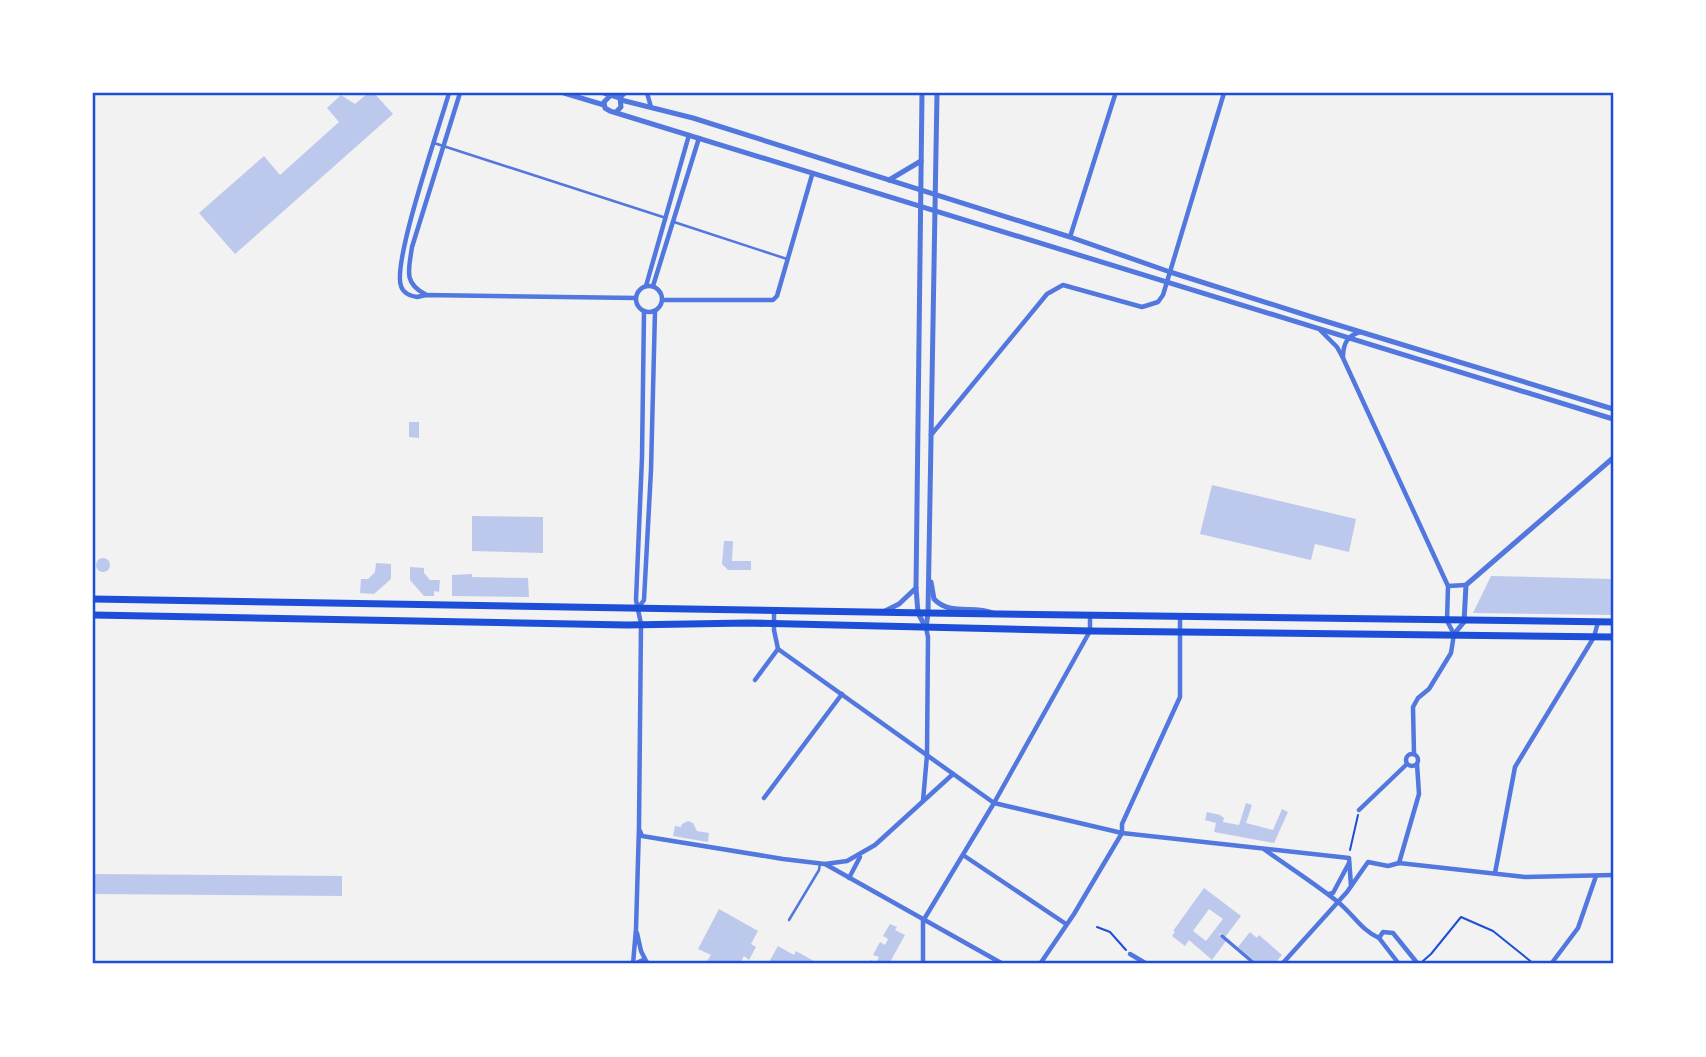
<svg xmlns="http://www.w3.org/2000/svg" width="1706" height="1057" viewBox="0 0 1706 1057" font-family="Literata,serif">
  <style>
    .building { fill: #bdc9ec; fill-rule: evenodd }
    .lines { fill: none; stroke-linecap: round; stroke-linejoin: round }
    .path { stroke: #1d4ed8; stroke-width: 2 }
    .service { stroke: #5277de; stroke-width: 2.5 }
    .pedestrian { stroke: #5277de; stroke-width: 3.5 }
    .minor { stroke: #5277de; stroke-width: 4.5 }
    .tertiary { stroke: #5277de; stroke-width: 5 }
    .primary { stroke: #1d4ed8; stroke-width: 7 }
    .neatline { fill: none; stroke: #1d4ed8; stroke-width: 2.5 }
  </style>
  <rect width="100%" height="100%" fill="#f2f2f2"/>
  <g class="building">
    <path d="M368,93H374L393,114L235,254L199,213L264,156L280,175L339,122L327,108L341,95L355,104Z"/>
    <path d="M409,422H419V438L409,437Z"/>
    <path d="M1212,485L1356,519L1349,552L1315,544L1311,560L1200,534Z"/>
    <path d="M472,516L543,517V553L472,551Z"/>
    <path d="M724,541H733L732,561H751V570H728L722,564Z"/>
    <circle cx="103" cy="565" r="7"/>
    <path d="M376,563L391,564V579L374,594L360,593L361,579H368L375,572Z"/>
    <path d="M410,567L424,568V573L430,580H440L439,592L434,591V596H424L410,580Z"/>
    <path d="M472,574V577L528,578L529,597L452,596V575Z"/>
    <path d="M1491,576L1613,579V615L1473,613Z"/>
    <path d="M1246,803L1252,805L1246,823L1273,830L1282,809L1288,812L1274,843L1214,832L1216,823L1205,820L1207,812L1220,815L1224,818L1223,822L1239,825Z"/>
    <path d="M688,821L693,823L697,831L709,833L708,842L673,836L675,826L681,827L682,824Z"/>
    <path d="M93,874L342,876V896L93,894Z"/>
    <path d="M1204,888L1241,916L1225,937L1221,933L1219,935L1226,941L1212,960L1189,940L1185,946L1172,936L1175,932L1173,931ZM1209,909L1223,919L1206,941L1193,931Z"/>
    <path d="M719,909L758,931L751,944L756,947L749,960L744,956L740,964H713L707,961L711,955L698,949Z"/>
    <path d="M890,924L897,927L895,930L905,935L889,964H869L871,960L876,963L879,957L873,955L880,942L885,945L888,939L883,936Z"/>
    <path d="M1250,932L1257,938L1259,935L1282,955L1274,964H1258L1238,947Z"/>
    <path d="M778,946L794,955L796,951L819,964H768Z"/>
  </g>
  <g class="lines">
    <g class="path">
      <path d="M1350,850L1358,815"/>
      <path d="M1097,927L1110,932L1126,950"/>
      <path d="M1423,961L1431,954L1461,917L1493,931L1534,964"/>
    </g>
    <g class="service">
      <path d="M434,143L666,218"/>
      <path d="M674,222L787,259"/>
      <path d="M789,920L819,870L820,863"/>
    </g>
    <path class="pedestrian" d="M1222,936L1255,964"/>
    <g class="minor">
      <path d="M449,93C440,125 392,262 401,286C403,293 411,296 417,297L426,295L636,298"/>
      <path d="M647,93L651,107"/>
      <path d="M620,98L625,93"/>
      <path d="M1070,237L1115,95"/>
      <circle cx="649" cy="299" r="13"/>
      <path d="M646,286L689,135"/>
      <path d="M653,286L699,138"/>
      <path d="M425,294C403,283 409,269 412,247L460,93"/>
      <path d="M663,300H773L777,296L812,175"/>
      <path d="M1321,331L1337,347L1343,358L1448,586L1447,621L1454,634L1451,653L1429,689L1418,698L1413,707L1414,754"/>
      <path d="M1343,357C1343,344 1347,336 1360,332"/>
      <path d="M931,435L1047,294L1063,285L1142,307L1158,302L1163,295L1224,93"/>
      <path d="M1448,586L1466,585"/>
      <path d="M639,607L644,600L651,470L655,311"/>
      <path d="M774,611V630L778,649L994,803L1122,833L1349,858L1351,886"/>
      <path d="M755,680L778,649"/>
      <circle cx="1412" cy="760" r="6"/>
      <path d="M764,798L842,694"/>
      <path d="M923,801L927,755L928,637L926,628"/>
      <path d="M1359,810L1407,764"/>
      <path d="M640,831L642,836L783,859L825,864L847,861L875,845L953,774"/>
      <path d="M1265,850C1289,867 1314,883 1338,902C1353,914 1361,930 1379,938"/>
      <path d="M963,855L1066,924"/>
      <path d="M1399,863L1419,794L1417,764"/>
      <path d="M825,864L1003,964"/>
      <path d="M1495,873L1515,767L1594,637L1598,622"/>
      <path d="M849,878L860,857"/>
      <path d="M1329,894L1333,893L1349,863"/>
      <path d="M637,933L641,951L646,961"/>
      <path d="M1130,954L1147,964"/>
      <path d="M633,964L636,929L639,826L641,624L636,600L642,457L644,311"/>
      <path d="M634,964L643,960L650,964"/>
      <path d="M923,964V921L994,803L1090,631V615"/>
      <path d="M1040,964L1074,914L1122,833V824L1180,697V617"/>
      <path d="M1282,964L1347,892L1368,862L1388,866L1399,863L1525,877L1613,875"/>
      <path d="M1399,964L1379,938L1383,932L1393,933L1418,964"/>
      <path d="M1551,964L1578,928L1596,876"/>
    </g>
    <g class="tertiary">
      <path d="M564,93L604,105"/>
      <path d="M604,93L620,98L621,107L616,112"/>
      <path d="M922,93L916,588L918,613L926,628"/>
      <path d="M611,95L604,102L605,108L610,111L1613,419"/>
      <path d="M621,100L693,118L1070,237L1170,272L1315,318L1613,409"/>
      <path d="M889,180L921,161"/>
      <path d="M931,582L934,599C950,616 973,605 993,613"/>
      <path d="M885,611L899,604L916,588"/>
      <path d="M926,628L928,613L937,93"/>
      <path d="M1454,634L1464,622L1466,585L1613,458"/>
    </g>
    <g class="primary">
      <path d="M93,599L928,613L1613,622"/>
      <path d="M93,615L627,625L748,623L1090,631L1613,637"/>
    </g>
  </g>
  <rect width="1706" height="1057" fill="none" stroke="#ffffff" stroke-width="189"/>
  <rect x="94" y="94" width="1518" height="868" class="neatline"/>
</svg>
